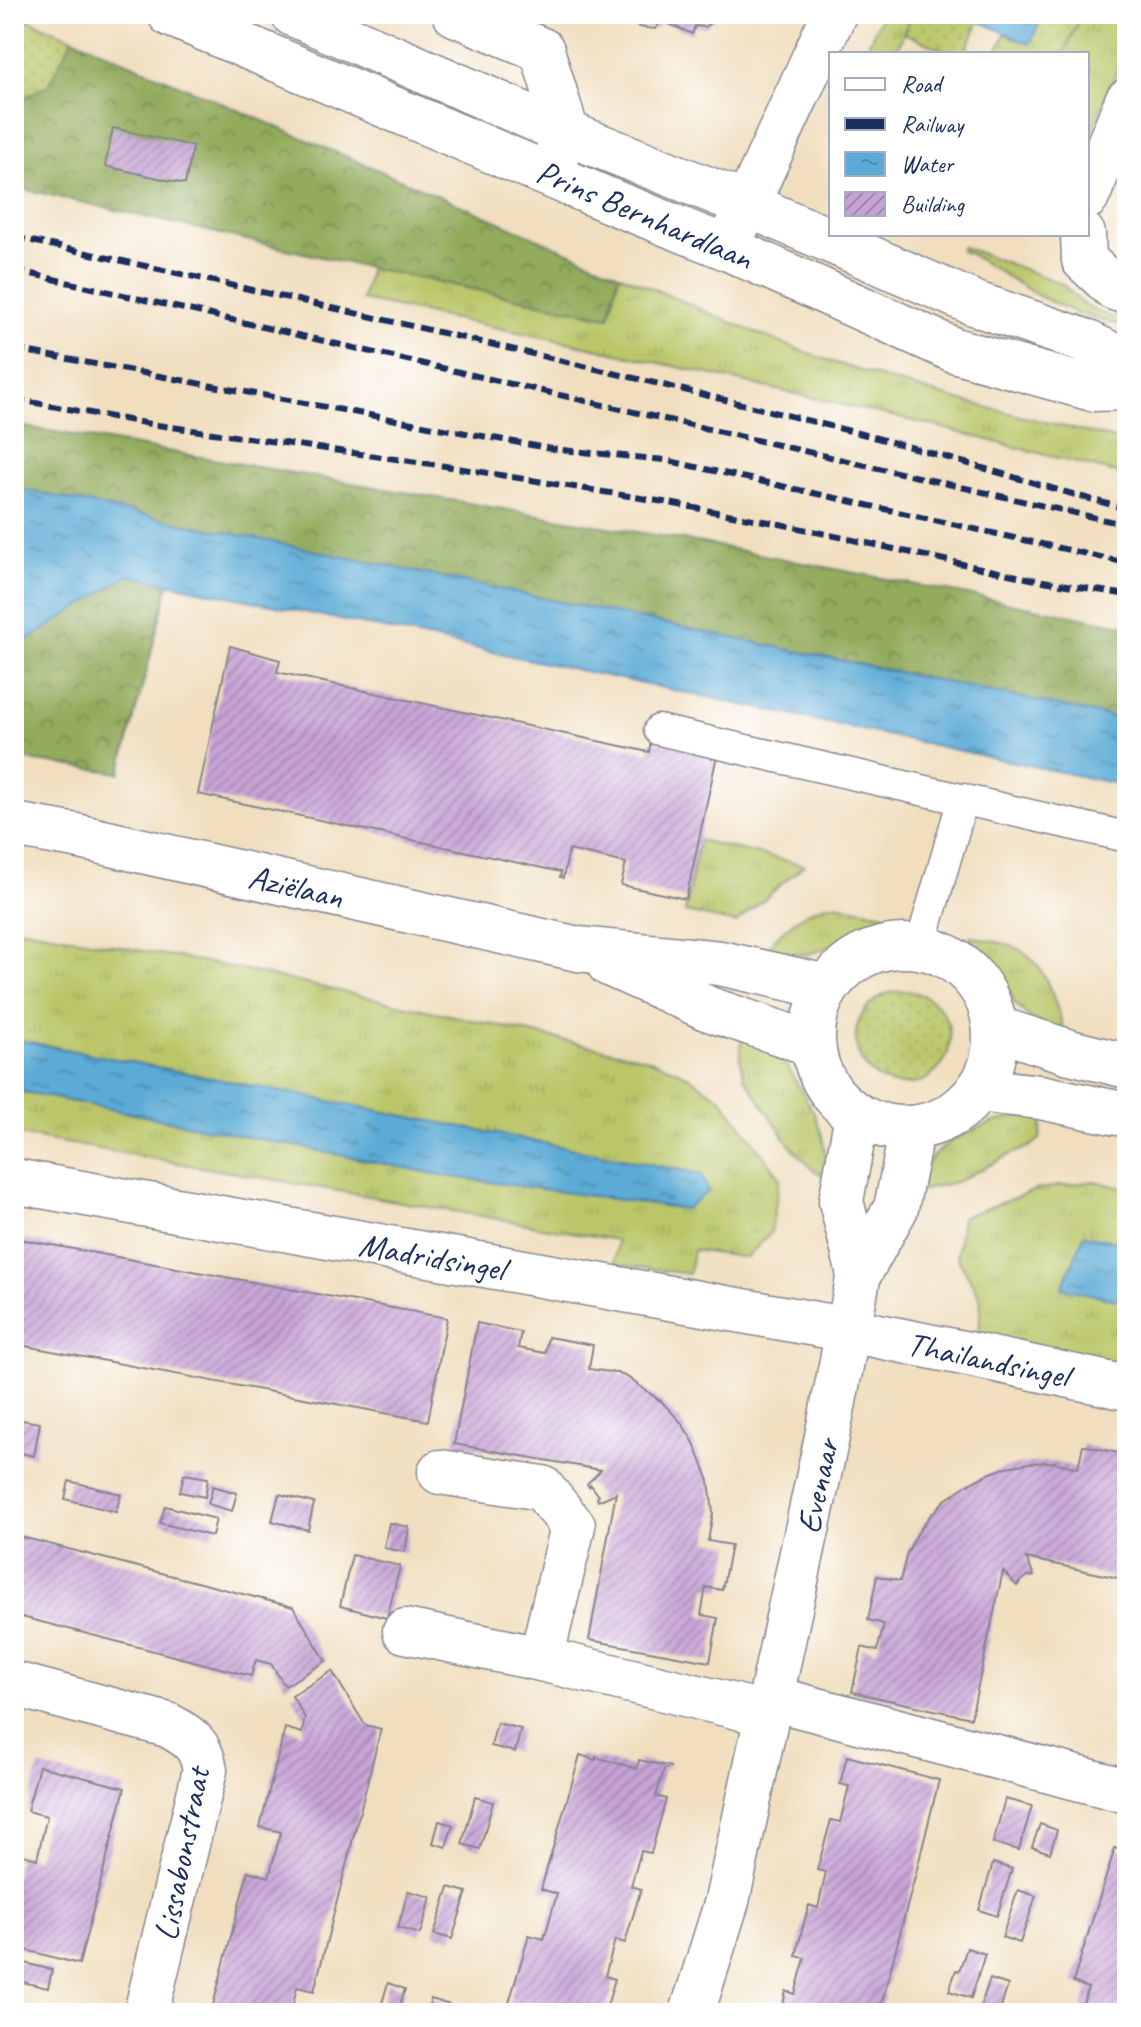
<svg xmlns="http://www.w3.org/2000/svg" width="1141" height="2027" viewBox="0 0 1141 2027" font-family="Caveat,sans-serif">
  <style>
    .grass { fill: url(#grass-tufts); stroke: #6a7a63; stroke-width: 2 }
    .forest { fill: url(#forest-crowns); stroke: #576d5d; stroke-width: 2 }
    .garden { fill: url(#garden-dots); stroke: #6a7a63; stroke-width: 2 }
    .water { fill: url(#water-ripples); stroke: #3b6d9a; stroke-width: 2 }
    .building { fill: url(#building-hatch) }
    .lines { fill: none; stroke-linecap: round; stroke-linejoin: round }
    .service-casing { stroke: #86868e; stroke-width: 33 }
    .minor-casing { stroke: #86868e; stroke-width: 47 }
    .tertiary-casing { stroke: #86868e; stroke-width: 47 }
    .secondary-casing { stroke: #86868e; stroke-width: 47 }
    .service { stroke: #fff; stroke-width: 30 }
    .minor { stroke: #fff; stroke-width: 44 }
    .tertiary { stroke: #fff; stroke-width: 44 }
    .secondary { stroke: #fff; stroke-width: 44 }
    .rail { stroke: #1b2f5e; stroke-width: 6; stroke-dasharray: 12 6; stroke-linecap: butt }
    .labels { text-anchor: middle; stroke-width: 6; stroke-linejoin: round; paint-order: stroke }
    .street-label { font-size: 34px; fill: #1b2f5e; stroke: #fff }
  </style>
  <defs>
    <pattern id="grass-tufts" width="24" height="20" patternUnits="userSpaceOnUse" patternTransform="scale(2)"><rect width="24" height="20" fill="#bac668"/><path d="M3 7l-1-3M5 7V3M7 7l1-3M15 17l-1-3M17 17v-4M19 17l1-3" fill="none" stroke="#9faa5d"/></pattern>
    <pattern id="forest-crowns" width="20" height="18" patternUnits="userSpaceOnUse" patternTransform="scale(2)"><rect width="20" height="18" fill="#93ab5c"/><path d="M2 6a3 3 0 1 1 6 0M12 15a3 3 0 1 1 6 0" fill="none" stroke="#778c4f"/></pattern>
    <pattern id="garden-dots" width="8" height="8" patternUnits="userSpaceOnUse" patternTransform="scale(2)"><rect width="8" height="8" fill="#bac668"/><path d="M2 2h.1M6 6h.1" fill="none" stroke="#9faa5d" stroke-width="1.8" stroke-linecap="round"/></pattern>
    <pattern id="water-ripples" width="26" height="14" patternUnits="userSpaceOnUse" patternTransform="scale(2)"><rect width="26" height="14" fill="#5babd6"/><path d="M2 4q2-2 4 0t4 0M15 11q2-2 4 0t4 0" fill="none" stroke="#4a8cb1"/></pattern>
    <pattern id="building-hatch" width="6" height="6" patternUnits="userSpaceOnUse" patternTransform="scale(2)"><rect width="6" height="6" fill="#c8a3d6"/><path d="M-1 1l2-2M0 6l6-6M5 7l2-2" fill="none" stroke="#a285b1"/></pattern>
  </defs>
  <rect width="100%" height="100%" fill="#fff"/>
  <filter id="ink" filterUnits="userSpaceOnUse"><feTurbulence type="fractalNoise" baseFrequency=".0125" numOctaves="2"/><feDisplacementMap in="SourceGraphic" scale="16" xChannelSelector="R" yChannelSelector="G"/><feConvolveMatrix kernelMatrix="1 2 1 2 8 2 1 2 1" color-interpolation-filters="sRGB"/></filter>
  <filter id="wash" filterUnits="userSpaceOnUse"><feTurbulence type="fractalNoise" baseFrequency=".006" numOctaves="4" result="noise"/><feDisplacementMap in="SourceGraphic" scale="32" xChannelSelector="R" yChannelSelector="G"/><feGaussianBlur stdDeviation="1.8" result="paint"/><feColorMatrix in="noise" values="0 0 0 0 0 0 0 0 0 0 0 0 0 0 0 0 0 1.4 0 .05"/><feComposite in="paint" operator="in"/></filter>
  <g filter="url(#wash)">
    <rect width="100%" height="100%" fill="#f0debe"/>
    <g class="grass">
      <path d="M882,14H912L895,54H864Z"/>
      <path d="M1081,14H1127V47L1087,141V54H1064Z"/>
      <path d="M961,247H964L1063,284L1081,303L1095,311L1127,322V327L1078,314L1039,296L968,253L961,251Z"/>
      <path d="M370,268L609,317L619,274C690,304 760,337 833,362C930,395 1028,418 1127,442V476L931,425L586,346L362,300Z"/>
      <path d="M699,840L804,865L736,923L685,912Z"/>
      <path d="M836,904L898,917L890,922L873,925L832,946L806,955L764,952C781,930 808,905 836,904Z"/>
      <path d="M14,927L225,966L645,1058L681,1072L721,1098L780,1177L771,1232L747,1258L693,1250L689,1274L615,1264L617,1240L14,1134V1090L446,1176L708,1192L700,1174L14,1039Z"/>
      <path d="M970,936C987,940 1010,943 1025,953C1046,967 1055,1003 1063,1026L1059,1032L1029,1017L1015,1004L1007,986L992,964L970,941Z"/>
      <path d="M742,1036L761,1043L781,1057L801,1090L814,1113L822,1135L828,1171L825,1176L813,1170L789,1144L744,1077L740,1057Z"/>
      <path d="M1021,1116L1043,1118L1040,1139L1031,1146L1009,1155L959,1181L919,1191C920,1185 920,1177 923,1171C937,1140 989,1121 1021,1116Z"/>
      <path d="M1094,1181L1127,1189V1244L1084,1235L1063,1287L1127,1302V1366L979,1335L981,1299L957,1256L962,1217L1039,1189Z"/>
    </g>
    <g class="forest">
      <path d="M73,38C254,119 438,194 619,274L609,317L370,268L14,187V103L48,85Z"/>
      <path d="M14,425L707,544L1127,626V720L14,488Z"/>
      <path d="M129,575L169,583L120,773L14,758V649Z"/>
    </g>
    <g class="garden">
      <path d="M14,14L73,38L48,85L14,103Z"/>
      <path d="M912,14H963L979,21L965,54H952L904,33Z"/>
      <path d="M1043,14H1081L1064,54H996L1005,34L1030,44Z"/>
      <circle cx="903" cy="1038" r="47"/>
    </g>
    <g class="water">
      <path d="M963,14H1043L1030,44Z"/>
      <path d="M14,488L1127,720V786L129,575L14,649Z"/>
      <path d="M14,1039L701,1174L708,1192L685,1209L446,1176L14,1090Z"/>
      <path d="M1084,1235L1127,1244V1302L1062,1288Z"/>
    </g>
    <g id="blocks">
      <g class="building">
        <path d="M626,14H717V17L705,27L695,26L692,34L662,21L655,29L639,27L626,17Z"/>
        <path d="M113,128L193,146L185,184L105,166Z"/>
        <path d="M230,646L280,660L277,672L649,752L651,741L718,751L686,899L621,885L626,863L569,850L563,878L560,877L561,872L198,794Z"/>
        <path d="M14,1238L447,1318L428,1421L14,1344Z"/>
        <path d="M477,1323L521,1332L518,1348L545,1353L548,1337L593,1345L589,1369L617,1373L627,1377L662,1402L681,1422L694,1443L709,1481L713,1513L708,1541L731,1545L722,1590L706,1587L701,1615L718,1618L710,1662L589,1640L616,1493L598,1501L597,1498L599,1496L591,1485L589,1487L587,1484L601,1470L454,1444Z"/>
        <path d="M22,1420L40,1423L34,1456L16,1452Z"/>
        <path d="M1083,1445L1127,1455L1124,1472H1127V1580L1026,1558L1034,1576L1031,1577L1029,1575L1018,1583L1019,1584L1017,1586L1003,1571L971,1718L852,1692L862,1647L877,1651L884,1624L868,1620L877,1576L900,1581L907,1553L917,1534L930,1516L945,1500L965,1486L986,1475L1007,1467L1029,1463L1054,1462L1078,1468Z"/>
        <path d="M184,1474L208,1478L205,1497L180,1492Z"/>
        <path d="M69,1481L121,1494L116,1512L65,1499Z"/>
        <path d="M213,1486L237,1493L232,1511L208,1504Z"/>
        <path d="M279,1494L314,1503L308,1530L272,1521Z"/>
        <path d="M165,1506L216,1519L212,1536L160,1523Z"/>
        <path d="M389,1523L409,1527L405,1552L384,1548Z"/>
        <path d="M14,1535L293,1607L326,1661L285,1686L271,1664L256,1660L251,1676L14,1615Z"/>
        <path d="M352,1555L400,1566L387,1618L340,1606Z"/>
        <path d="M332,1671L365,1725L381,1729L314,1991L297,1987L291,2013H211L248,1871L269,1877L275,1854L281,1832L260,1827L285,1728L302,1733L305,1718L292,1696Z"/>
        <path d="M497,1723L521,1729L515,1752L491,1746Z"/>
        <path d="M580,1755L596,1760V1757L637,1769L639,1760L671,1767L664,1769L656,1796L666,1799L651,1853L641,1851L631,1886L641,1889L625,1943L615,1940L605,1976L615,1979L605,2013H506L529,1935L544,1939L557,1894L541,1889Z"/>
        <path d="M847,1756L939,1780L917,1869L879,2013H781L786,1991L795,1994L805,1958L796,1956L802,1930L809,1905L818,1908L826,1872L817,1870L831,1820L840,1822L849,1786L840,1784Z"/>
        <path d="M39,1766L125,1788L79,1964L14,1947V1879L20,1854L37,1859L47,1816L27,1811Z"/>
        <path d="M475,1797L493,1802L480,1849L462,1844Z"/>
        <path d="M1005,1799L1032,1806L1019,1850L993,1843Z"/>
        <path d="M439,1821L453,1825L446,1847L433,1843Z"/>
        <path d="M1040,1824L1057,1830L1050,1853L1032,1847Z"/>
        <path d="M1115,1848L1127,1852V2013H1080L1088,1988L1073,1982Z"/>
        <path d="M993,1863L1012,1869L997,1916L979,1910Z"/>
        <path d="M449,1887L467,1892L452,1939L434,1934Z"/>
        <path d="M1018,1890L1036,1896L1020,1943L1002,1937Z"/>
        <path d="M408,1891L431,1897L420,1934L398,1928Z"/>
        <path d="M967,1948L985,1954L971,1998L949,1991L956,1970L959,1971Z"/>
        <path d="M14,1960L52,1970L48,1988L14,1980Z"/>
        <path d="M990,1979L1008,1985L999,2013H978Z"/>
        <path d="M388,1983L405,1989L397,2013H379Z"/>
        <path d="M431,1999L450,2005L447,2013H426Z"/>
      </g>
    </g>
  </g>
  <g filter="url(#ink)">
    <use href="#blocks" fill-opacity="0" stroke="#86868e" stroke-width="2"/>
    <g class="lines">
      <defs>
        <g id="service">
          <path d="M659,730L1127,837"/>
          <path d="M920,947L963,799"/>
        </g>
        <g id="minor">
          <path d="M455,14L542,50L567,133L548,173"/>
          <path d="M1087,197L1127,101"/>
          <path d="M1083,234L1084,260L1114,288L1127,292"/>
          <path d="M727,248L834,14"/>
          <path d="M857,1115L841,1201L859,1274"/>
          <path d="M14,1181L849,1330L968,1354L1127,1388"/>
          <path d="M440,1472L542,1488L573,1526L541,1659"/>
          <path d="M405,1631L541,1659L767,1714"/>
          <path d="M14,1684L168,1725C190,1737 201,1744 205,1770L146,2013"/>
          <path d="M771,1698L1127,1791"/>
          <path d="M692,2013L727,1901L827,1437L859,1274L896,1208L912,1128"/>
        </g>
        <g id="tertiary">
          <path d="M14,825L76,836L578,949L720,963L827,987"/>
          <circle cx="904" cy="1037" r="91"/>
          <path d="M609,964L709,1009L812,1044"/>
          <path d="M995,1028L1070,1052L1127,1066"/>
          <path d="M978,1090L1040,1097L1117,1113H1127"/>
        </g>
        <g id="secondary">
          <path d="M170,14L615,203L727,248L954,350L1093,389L1127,388"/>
          <path d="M293,14L567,133L748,205L976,304L1082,340L1127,362"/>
        </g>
      </defs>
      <use href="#service" class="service-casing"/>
      <use href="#minor" class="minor-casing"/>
      <use href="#tertiary" class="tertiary-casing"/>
      <use href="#secondary" class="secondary-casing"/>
      <use href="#service" class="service"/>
      <use href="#minor" class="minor"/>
      <use href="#tertiary" class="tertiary"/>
      <use href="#secondary" class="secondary"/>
      <g class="rail">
        <path d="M14,237C291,298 568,360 842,429C938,453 1032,484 1127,509"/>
        <path d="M14,270L1127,525"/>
        <path d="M14,349L552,449L665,460L1127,563"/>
        <path d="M14,399L150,424L445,466L653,500L780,524L1031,579L1127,595"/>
      </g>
    </g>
  </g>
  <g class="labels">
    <g class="street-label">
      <text transform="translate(645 214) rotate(23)" y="12">Prins Bernhardlaan</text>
      <text transform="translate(296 886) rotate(13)" y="12">Aziëlaan</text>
      <text transform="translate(432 1256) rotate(10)" y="12">Madridsingel</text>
      <text transform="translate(988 1359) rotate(12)" y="12">Thailandsingel</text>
      <text transform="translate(817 1486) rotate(-78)" y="12">Evenaar</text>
      <text transform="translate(181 1854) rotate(-79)" y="12">Lissabonstraat</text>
    </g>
  </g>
  <rect width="1141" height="2027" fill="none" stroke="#fff" stroke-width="48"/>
  <rect x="829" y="52" width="260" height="184" fill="#ffffff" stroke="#a4acbf" stroke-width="2"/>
  <rect x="845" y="78" width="40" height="12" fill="#ffffff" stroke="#a4acbf" stroke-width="2"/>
  <text x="901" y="92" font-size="24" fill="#1b2f5e">Road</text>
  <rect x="845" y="118" width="40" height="12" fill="#1b2f5e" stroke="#a4acbf" stroke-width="2"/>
  <text x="901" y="132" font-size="24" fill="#1b2f5e">Railway</text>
  <rect x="845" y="152" width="40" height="24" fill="url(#water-ripples)" stroke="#a4acbf" stroke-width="2"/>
  <text x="901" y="172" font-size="24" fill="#1b2f5e">Water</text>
  <rect x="845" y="192" width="40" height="24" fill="url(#building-hatch)" stroke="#a4acbf" stroke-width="2"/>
  <text x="901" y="212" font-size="24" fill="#1b2f5e">Building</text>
</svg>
